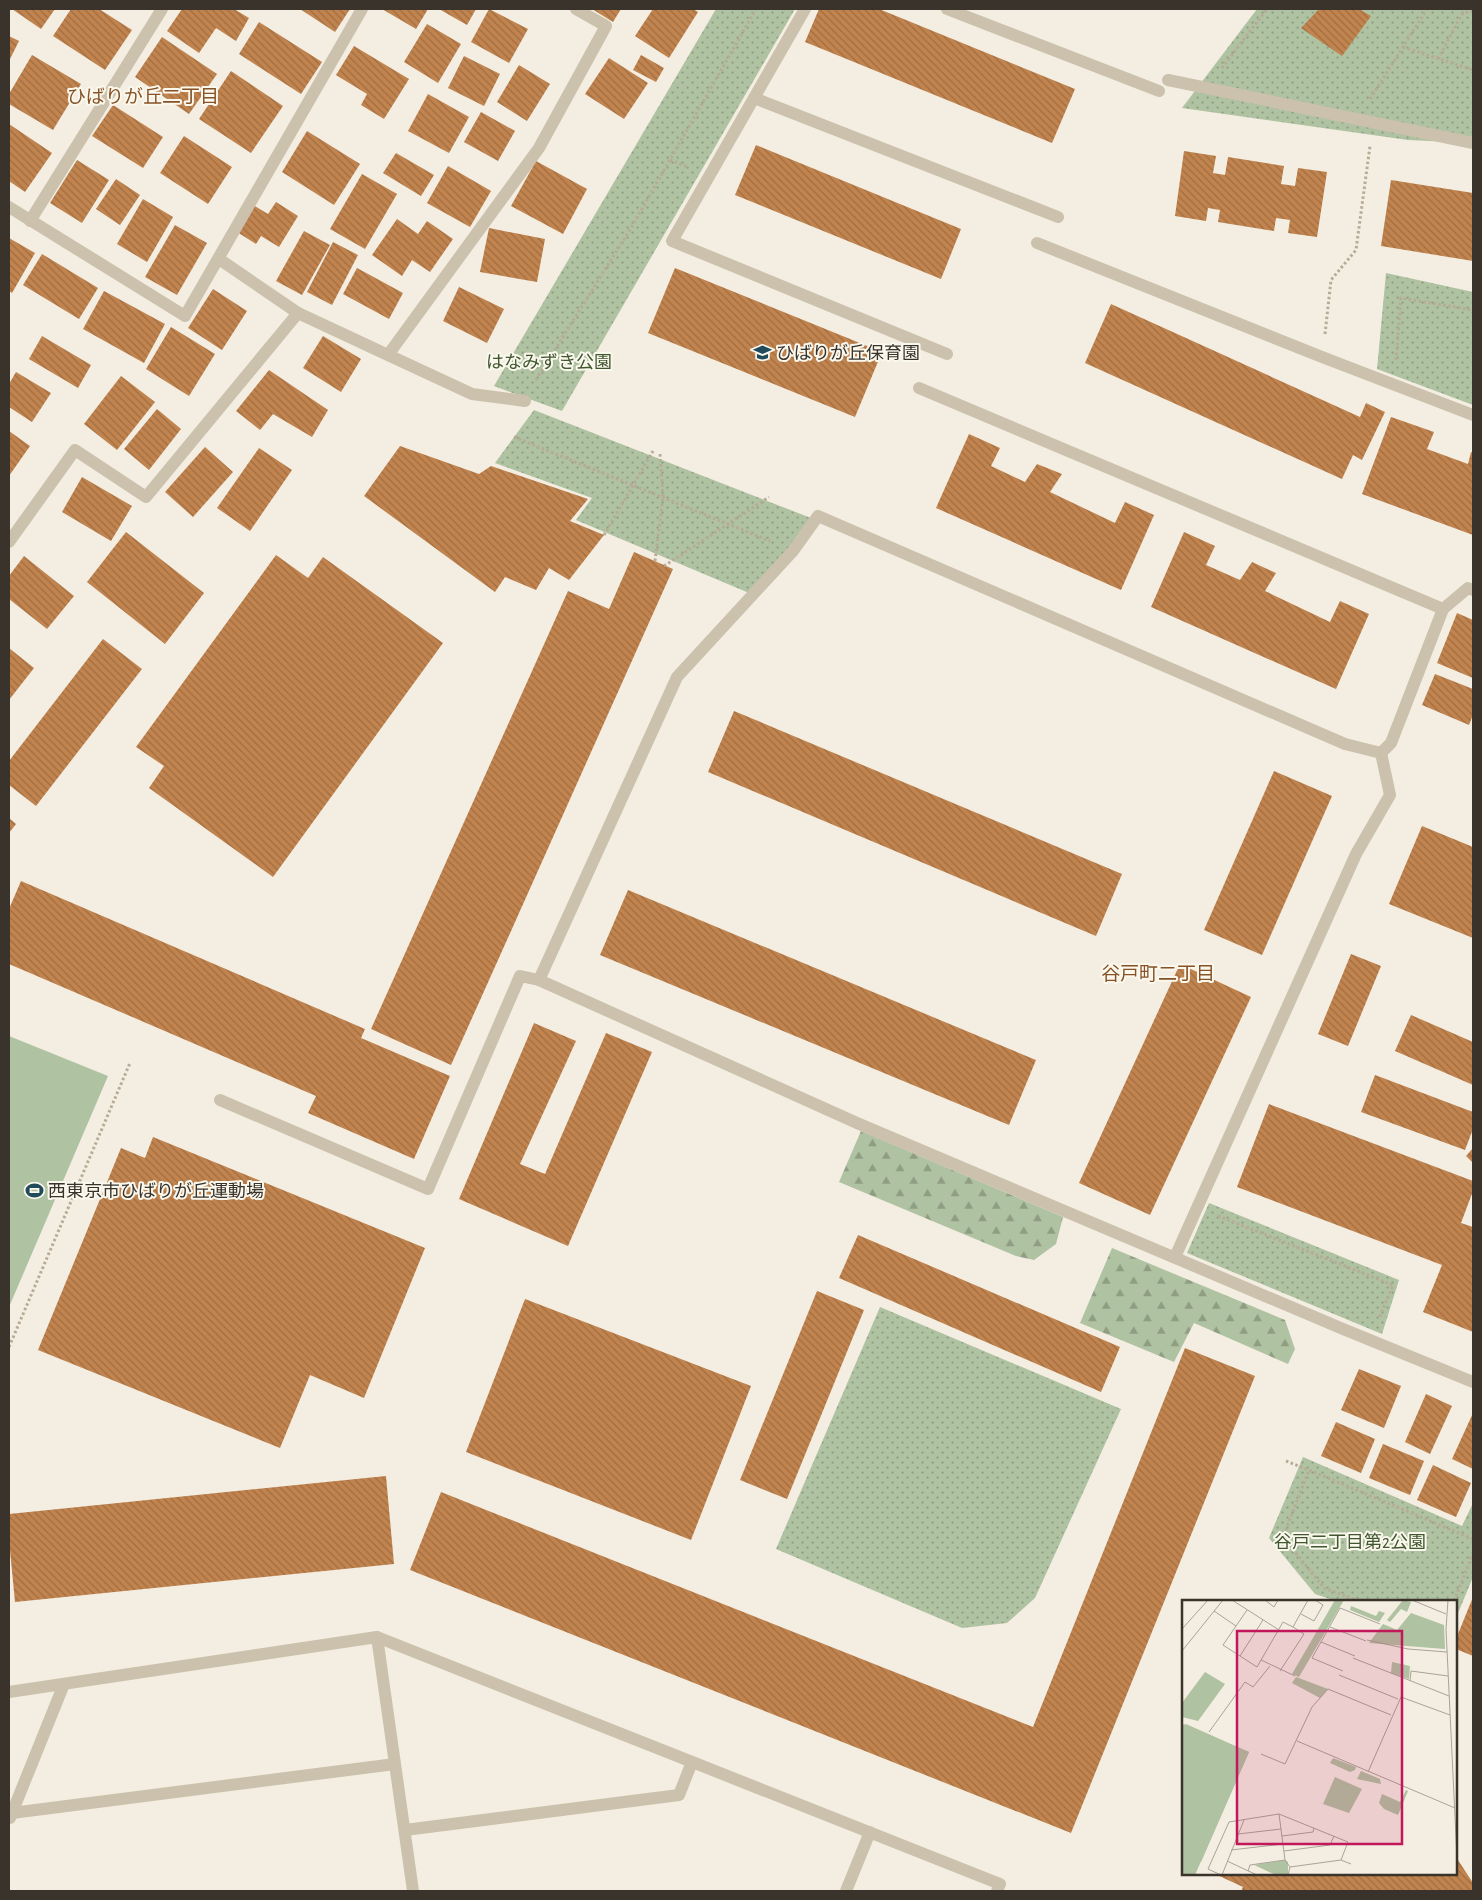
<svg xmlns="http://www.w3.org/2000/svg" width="1482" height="1900" viewBox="0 0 1482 1900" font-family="'Alegreya Sans','Noto Sans JP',sans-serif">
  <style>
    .grass { fill: url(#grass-dots) }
    .forest { fill: url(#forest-firs) }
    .garden { fill: #afc2a1 }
    .building { fill: url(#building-back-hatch) }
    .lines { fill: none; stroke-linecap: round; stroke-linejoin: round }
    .path { stroke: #b7ab97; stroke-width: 3; stroke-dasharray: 2.5 2.5; stroke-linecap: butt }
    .lane { stroke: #cbc1ac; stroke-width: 12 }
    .street { stroke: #cbc1ac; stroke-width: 12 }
    .labels { text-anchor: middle; stroke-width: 4; stroke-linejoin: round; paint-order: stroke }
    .poi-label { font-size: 18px; fill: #39332b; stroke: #faf7ed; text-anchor: start }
    .park-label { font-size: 18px; fill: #40572f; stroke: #faf7ed }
    .neighbourhood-label { font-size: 19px; fill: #865226; stroke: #faf7ed }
    .inset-road { fill: none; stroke: #a9a398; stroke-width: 1 }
    .view { fill: #c2185b; fill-opacity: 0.15; stroke: #c2185b; stroke-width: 2.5 }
    .inset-edge { fill: none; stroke: #39332b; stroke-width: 2.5 }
  </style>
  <defs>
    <pattern id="grass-dots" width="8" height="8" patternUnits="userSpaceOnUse" patternTransform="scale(1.25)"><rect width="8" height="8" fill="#afc2a1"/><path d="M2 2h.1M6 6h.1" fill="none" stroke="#8f9e83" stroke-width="1.8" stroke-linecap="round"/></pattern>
    <pattern id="forest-firs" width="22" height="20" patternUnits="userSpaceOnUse" patternTransform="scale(1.25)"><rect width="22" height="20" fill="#afc2a1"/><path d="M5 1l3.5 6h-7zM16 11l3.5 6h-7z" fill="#8f9e83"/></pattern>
    <pattern id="building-back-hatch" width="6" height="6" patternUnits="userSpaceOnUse" patternTransform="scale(1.25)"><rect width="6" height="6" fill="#c2844f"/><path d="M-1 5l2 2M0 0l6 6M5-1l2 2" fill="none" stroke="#9f6d42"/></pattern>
  </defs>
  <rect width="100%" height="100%" fill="#f3eee1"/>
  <g class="grass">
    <path d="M716,9H795L562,411L494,386Z"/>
    <path d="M1257,9H1473V143L1408,140L1182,108Z"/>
    <path d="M1386,273L1473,292V405L1377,369Z"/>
    <path d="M534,410L816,520L749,593L576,520L592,498L495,463Z"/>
    <path d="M1209,1203L1399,1280L1382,1334L1187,1253Z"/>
    <path d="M880,1307L1121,1409L1035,1598L1007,1623L962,1628L776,1549Z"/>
    <path d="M1303,1457L1462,1526L1473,1503V1577L1456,1618V1601H1336L1315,1594L1269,1538Z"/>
  </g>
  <g class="forest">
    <path d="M861,1131L1063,1217L1056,1244L1034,1260L1016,1256L839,1182Z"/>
    <path d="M1112,1248L1285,1320L1295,1349L1288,1364L1194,1323L1174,1362L1080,1323Z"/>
  </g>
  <path class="garden" d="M9,1036L108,1076L9,1307Z"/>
  <g class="building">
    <path d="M12,9H55L41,29Z"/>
    <path d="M71,9H99L132,30L105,70L53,36Z"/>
    <path d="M182,9H234L249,18L236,41L216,28L199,53L167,31Z"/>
    <path d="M300,9H350L335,32Z"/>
    <path d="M382,9H428L416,29Z"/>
    <path d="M439,9H476L467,25Z"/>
    <path d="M489,9L528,29L509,63L471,42Z"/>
    <path d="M592,9H621L613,22Z"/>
    <path d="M653,9H693L698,12L669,58L635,36Z"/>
    <path d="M819,9H879L1075,89L1052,143L805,42Z"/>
    <path d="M1319,9H1359L1371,16L1342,56L1301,28Z"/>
    <path d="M259,22L322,62L301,94L239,54Z"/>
    <path d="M427,24L461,44L438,83L404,62Z"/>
    <path d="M9,36L19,41L9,61Z"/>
    <path d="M162,37L217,74L189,114L135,77Z"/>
    <path d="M354,46L409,79L384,119L361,105L367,94L336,75Z"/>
    <path d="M32,55L81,84L53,130L9,104V94Z"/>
    <path d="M641,55L664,68L656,82L633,70Z"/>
    <path d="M464,56L500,74L484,106L448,88Z"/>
    <path d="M609,58L648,83L624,119L585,94Z"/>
    <path d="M519,65L550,84L527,121L497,102Z"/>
    <path d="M231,71L283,106L251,153L199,119Z"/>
    <path d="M428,94L469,117L449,153L408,131Z"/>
    <path d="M113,105L163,137L143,168L92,136Z"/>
    <path d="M481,112L515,131L498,161L464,142Z"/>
    <path d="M9,124L52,153L25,192L9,181Z"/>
    <path d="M307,131L360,164L334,205L282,172Z"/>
    <path d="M184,136L232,167L208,204L160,173Z"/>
    <path d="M756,145L961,229L941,279L735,195Z"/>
    <path d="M1184,151L1216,156L1213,173L1225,175L1228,157L1284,166L1281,184L1295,186L1298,168L1327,172L1317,237L1288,233L1290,220L1276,218L1274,231L1218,222L1220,210L1208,208L1206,221L1175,216Z"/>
    <path d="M396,153L434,175L421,196L383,173Z"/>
    <path d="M77,160L109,180L82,223L50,203Z"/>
    <path d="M536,161L587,189L563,234L511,206Z"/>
    <path d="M448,166L491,191L470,227L427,203Z"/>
    <path d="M362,174L397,194L365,249L330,229Z"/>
    <path d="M116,179L140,195L120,225L96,209Z"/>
    <path d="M1391,180L1473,193V261L1381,246Z"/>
    <path d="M143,199L173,217L147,262L117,244Z"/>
    <path d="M276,202L298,216L279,247L261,236L256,244L237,232L253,205L268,214Z"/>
    <path d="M397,219L418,234L427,221L453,239L430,272L412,260L402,276L372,255Z"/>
    <path d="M175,225L207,243L177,295L145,277Z"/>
    <path d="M489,228L545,239L537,282L480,272Z"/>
    <path d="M304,231L330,245L302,295L276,281Z"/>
    <path d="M9,238L35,253L12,293L9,291Z"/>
    <path d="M333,242L358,255L332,305L307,292Z"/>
    <path d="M42,254L98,288L79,319L23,285Z"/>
    <path d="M357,268L403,293L389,319L343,294Z"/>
    <path d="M675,268L882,352L855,417L648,333Z"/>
    <path d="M459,287L504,309L487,343L443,321Z"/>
    <path d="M213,289L247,311L222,350L188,328Z"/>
    <path d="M104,291L165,324L144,363L83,329Z"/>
    <path d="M1111,304L1360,417L1366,403L1385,412L1362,460L1353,455L1342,479L1085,363Z"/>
    <path d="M171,327L215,354L189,396L146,369Z"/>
    <path d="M42,336L91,365L78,388L29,359Z"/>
    <path d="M323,336L361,359L341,392L303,368Z"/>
    <path d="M269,370L328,410L312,437L273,414L260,430L236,411Z"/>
    <path d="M16,372L51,393L32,422L9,407V384Z"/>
    <path d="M121,376L155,402L117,450L84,424Z"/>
    <path d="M157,409L181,429L149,470L124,449Z"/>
    <path d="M1391,417L1434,432L1427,449L1468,464L1471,452L1473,453V535L1362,494Z"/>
    <path d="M9,431L30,446L9,476Z"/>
    <path d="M969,434L1000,448L991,466L1025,482L1037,464L1062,474L1050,492L1115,523L1125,502L1154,515L1121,590L936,508Z"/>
    <path d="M400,446L479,474L491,466L588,499L570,521L604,535L569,580L549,568L536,590L505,577L495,592L364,496Z"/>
    <path d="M205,447L233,472L193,517L165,492Z"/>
    <path d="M259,448L292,470L250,531L217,508Z"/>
    <path d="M82,477L132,506L111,541L62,512Z"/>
    <path d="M126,532L204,593L165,644L87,582Z"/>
    <path d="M1184,532L1215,546L1206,565L1240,580L1252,562L1276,573L1265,591L1330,622L1340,601L1369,614L1336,689L1151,607Z"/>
    <path d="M634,552L673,569L451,1065L371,1029L568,591L609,609Z"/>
    <path d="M276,555L308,578L323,557L443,643L273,877L149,788L164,766L136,747Z"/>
    <path d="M24,556L74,596L47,629L9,599V576Z"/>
    <path d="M1457,613L1473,620V678L1437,663Z"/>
    <path d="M103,639L142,669L36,806L9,785V761Z"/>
    <path d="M9,648L34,668L9,700Z"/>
    <path d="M1435,674L1473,689V715L1469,725L1422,705Z"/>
    <path d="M734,711L1122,874L1096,936L708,772Z"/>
    <path d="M1274,771L1332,796L1262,955L1204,930Z"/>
    <path d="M9,818L16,824L9,833Z"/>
    <path d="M1422,826L1473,847V938L1389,904Z"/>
    <path d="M21,881L365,1029L361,1038L450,1076L414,1159L308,1113L316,1096L9,964V909Z"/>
    <path d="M628,890L1036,1060L1009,1125L600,955Z"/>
    <path d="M1351,954L1381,966L1348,1046L1318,1034Z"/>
    <path d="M1180,964L1251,997L1150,1215L1079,1183Z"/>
    <path d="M1411,1015L1473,1042V1085L1395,1051Z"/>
    <path d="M534,1023L576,1041L520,1164L545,1174L606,1033L652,1052L568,1246L459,1199Z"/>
    <path d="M1375,1075L1473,1112V1129L1465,1150L1361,1112Z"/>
    <path d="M1269,1104L1473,1181V1191L1461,1223L1473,1227V1332L1423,1312L1442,1265L1237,1187Z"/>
    <path d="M153,1137L425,1248L364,1398L310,1375L280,1448L38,1350L121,1148L145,1158Z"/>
    <path d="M1473,1148V1163L1466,1156Z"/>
    <path d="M858,1235L1120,1347L1101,1392L839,1278Z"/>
    <path d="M817,1291L864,1310L787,1499L740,1480Z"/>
    <path d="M525,1299L751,1386L691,1540L466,1452Z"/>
    <path d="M1185,1348L1255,1376L1071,1833L410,1570L441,1492L1033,1727Z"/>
    <path d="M1359,1369L1401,1386L1384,1428L1341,1410Z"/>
    <path d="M1426,1394L1452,1406L1430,1454L1405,1442Z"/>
    <path d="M1473,1413V1469L1452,1459Z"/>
    <path d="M1336,1422L1375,1439L1361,1473L1321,1456Z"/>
    <path d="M1383,1444L1424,1461L1410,1495L1369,1478Z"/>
    <path d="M1433,1465L1471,1483L1456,1517L1417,1500Z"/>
    <path d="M386,1476L394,1564L15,1602L9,1540V1514Z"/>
    <path d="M1473,1597V1656L1456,1649V1639Z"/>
    <path d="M1456,1857L1473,1883V1891H1241L1243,1887L1215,1874H1456Z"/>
  </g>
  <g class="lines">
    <g class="path">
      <path d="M1403,47L1473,70"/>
      <path d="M1438,59L1462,14L1473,10"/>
      <path d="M1222,68L1267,9"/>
      <path d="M1370,99L1427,9"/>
      <path d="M670,160L688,167"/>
      <path d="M1325,334L1331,280L1356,250L1370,146"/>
      <path d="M1396,360L1401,298L1473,310"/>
      <path d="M536,380L631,228L756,9"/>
      <path d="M514,437L770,541"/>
      <path d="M604,535L653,451"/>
      <path d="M655,561L663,497L660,454"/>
      <path d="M664,566L769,497"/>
      <path d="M1218,1216L1393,1285L1379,1319"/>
      <path d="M9,1347L130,1063"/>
      <path d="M1286,1461L1309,1470"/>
      <path d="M1359,1601L1324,1588L1283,1537L1309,1470L1473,1539"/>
      <path d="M1454,1601L1473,1553"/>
    </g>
    <g class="lane">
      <path d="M805,9L672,241L947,354"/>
      <path d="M947,9L1159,91"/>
      <path d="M754,98L1058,217"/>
      <path d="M1037,243L1322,357L1473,415"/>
      <path d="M919,388L1443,609"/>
      <path d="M377,1637L413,1891"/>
      <path d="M9,1692L377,1637L1000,1884L997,1891"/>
      <path d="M12,1813L395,1764"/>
      <path d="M10,1818L64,1684"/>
      <path d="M405,1830L679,1795L692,1762"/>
      <path d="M846,1891L870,1832"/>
    </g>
    <g class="street">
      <path d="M1168,80L1473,143"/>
      <path d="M9,207L185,316L362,9"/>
      <path d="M30,221L162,9"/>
      <path d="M219,259L298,313L388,355L472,394L525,401"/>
      <path d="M388,355L539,148L606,26L576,9"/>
      <path d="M9,542L75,450L146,497L298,313"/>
      <path d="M1381,753L1391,743L1443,609L1468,588L1473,590"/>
      <path d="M539,980L677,677L793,551L818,516L1345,744L1381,753"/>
      <path d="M220,1100L428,1189L520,976L539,980L857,1123L1343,1329L1473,1382"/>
      <path d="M1175,1257L1356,854L1390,795L1381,753"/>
    </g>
  </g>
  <defs>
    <symbol id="school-bare" viewBox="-9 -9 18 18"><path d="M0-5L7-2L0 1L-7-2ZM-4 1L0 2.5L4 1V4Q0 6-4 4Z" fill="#214a5a" stroke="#faf7ed" stroke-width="2.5" paint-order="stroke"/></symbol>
    <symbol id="stadium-bare" viewBox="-9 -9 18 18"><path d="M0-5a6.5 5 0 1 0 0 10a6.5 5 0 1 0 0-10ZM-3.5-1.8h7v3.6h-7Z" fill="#214a5a" stroke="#faf7ed" stroke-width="2.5" paint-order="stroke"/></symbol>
  </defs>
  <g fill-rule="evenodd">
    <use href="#school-bare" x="750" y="340" width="25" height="25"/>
    <use href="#stadium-bare" x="22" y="1178" width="25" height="25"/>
  </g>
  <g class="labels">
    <g class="poi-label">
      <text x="776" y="359">ひばりが丘保育園</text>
      <text x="48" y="1197">西東京市ひばりが丘運動場</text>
    </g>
    <g class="park-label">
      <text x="549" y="368">はなみずき公園</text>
      <text x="1350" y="1548">谷戸二丁目第2公園</text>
    </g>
    <g class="neighbourhood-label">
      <text x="143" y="103">ひばりが丘二丁目</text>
      <text x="1158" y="980">谷戸町二丁目</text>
    </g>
  </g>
  <g transform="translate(1182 1600)">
    <rect width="275" height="275" fill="#f3eee1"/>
    <path d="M153,0H162L117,77L110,74ZM229,13L262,25L263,49L187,43L201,24L215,30ZM210,62L228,66L227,79L209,73ZM114,77L146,89L138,98L110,83ZM4,124L67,152L13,275H0V125ZM153,177L180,189L167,213L141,204ZM224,190L226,191L216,215L202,209L197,203L200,194L218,202ZM103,260L106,262V275H94L72,265Z" fill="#afc2a1"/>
    <path d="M221,0L229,2L225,12L219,9L208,22L205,20ZM169,6L194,16L197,11L203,13L197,22L168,10ZM151,158L174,167L173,170L168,172L148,163ZM179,171L198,179L199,184L175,179Z" fill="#afc2a1"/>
    <path d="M23,72L43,84L16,121L0,117V103ZM22,134L67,152L19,262L0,258V165H8Z" fill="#afc2a1"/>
    <path class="inset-road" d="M50,0L97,30M83,0L92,7L96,0M230,0L264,14M266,0L264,29L275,258M32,11L54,26L41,45L75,67L101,22L111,27L126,0M119,14L132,21L141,5L133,0M54,26L65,10M148,27L184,41M0,29L26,0M185,40L226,49L265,52M139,42L173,56M0,51L41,0M58,56L81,20M171,58L267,96M79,60L113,76M98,71L122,34L111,27M161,71L130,58L158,8L198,24M157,75L216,99M228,81L229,71L266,76M27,132L63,82L71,87L88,66M115,141L273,208M79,154L103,164L130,107L146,89L209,115M186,172L219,97L268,115M97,214L103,260L108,267L106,275M56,234L99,229M100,236L131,232L132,228M49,250L101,244M102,251L148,245L152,236M45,261L75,275M108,267L159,260M66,271L68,265L103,260M39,275L26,269L47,222L97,214L166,242L159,260L169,264M40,275L62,220"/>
    <path class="view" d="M55,31H220V244H55Z"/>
    <rect width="275" height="275" class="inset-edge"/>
  </g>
  <rect width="1482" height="1900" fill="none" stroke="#39332b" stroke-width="20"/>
</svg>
